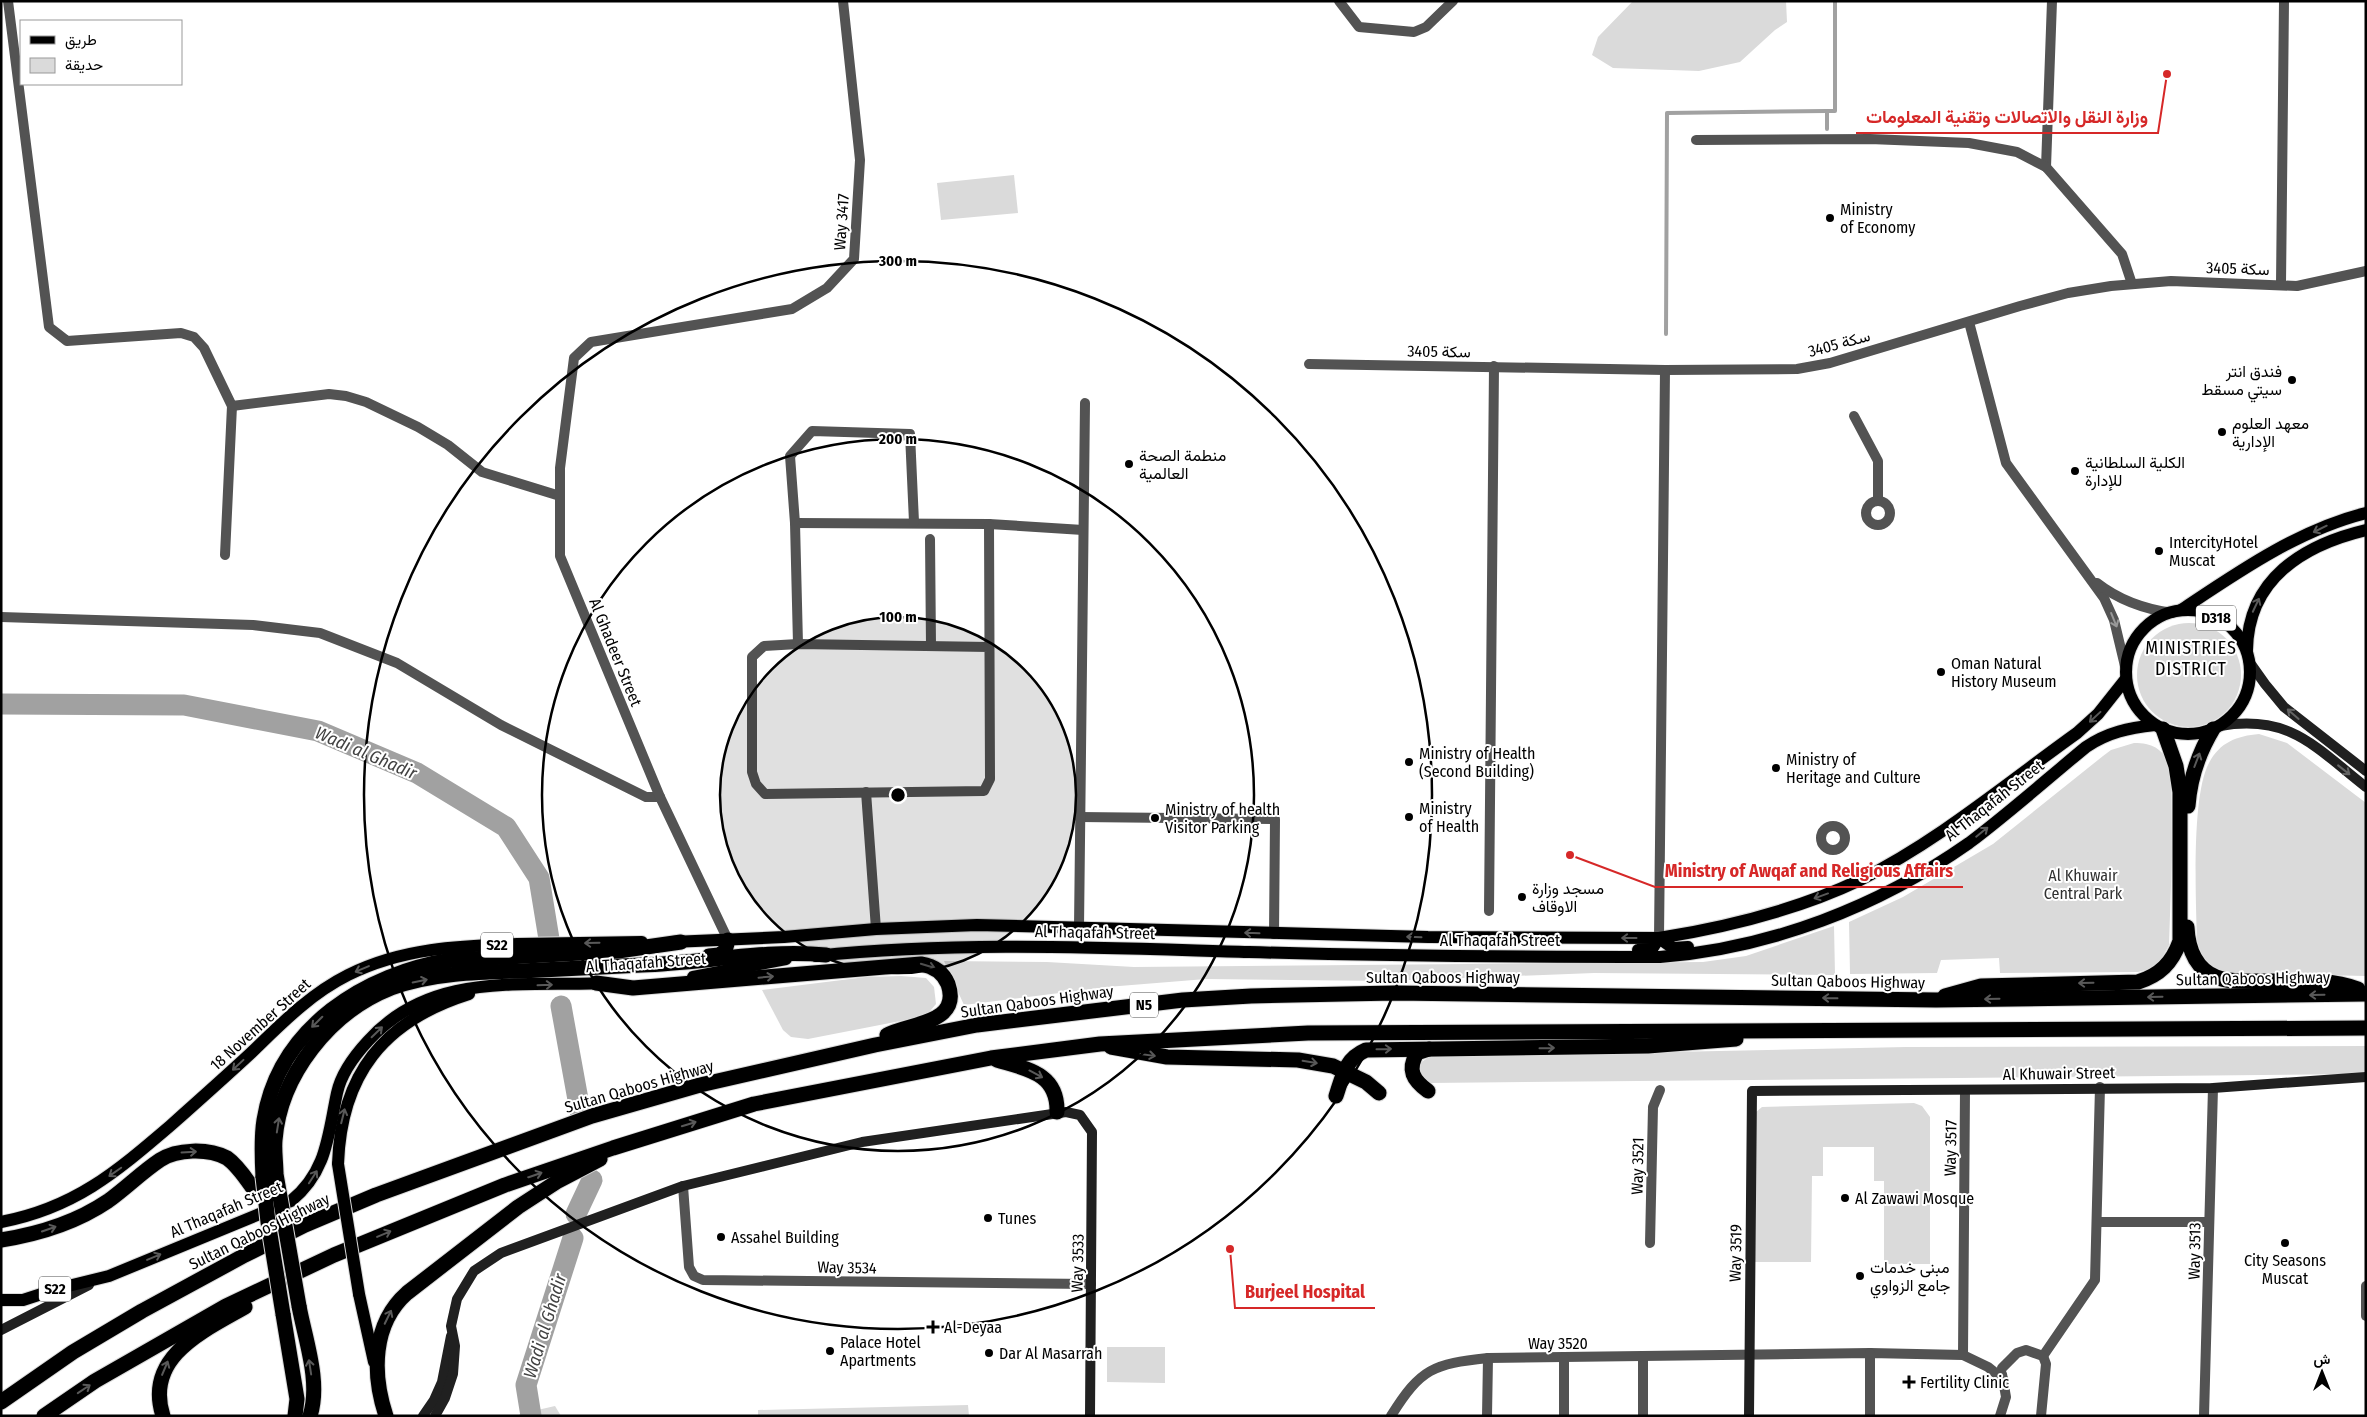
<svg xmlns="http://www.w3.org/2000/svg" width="2367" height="1417" viewBox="0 0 2367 1417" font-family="'Fira Sans Condensed',Vazirmatn,sans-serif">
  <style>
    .green { fill: #dadada }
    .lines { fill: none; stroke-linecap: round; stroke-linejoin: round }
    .stream { stroke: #a1a1a1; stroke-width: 4 }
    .river { stroke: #a1a1a1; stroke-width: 21 }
    .primary-casing { stroke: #dbdbdb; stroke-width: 14 }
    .highway-casing { stroke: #dbdbdb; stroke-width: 17 }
    .street { stroke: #535353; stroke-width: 10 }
    .secondary { stroke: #202020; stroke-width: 10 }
    .primary { stroke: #000; stroke-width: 12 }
    .highway { stroke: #000; stroke-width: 15 }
    .primary-bridge-casing { stroke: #dbdbdb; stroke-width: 14; stroke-linecap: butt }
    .highway-bridge-casing { stroke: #dbdbdb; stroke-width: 17; stroke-linecap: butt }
    .primary-bridge { stroke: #000; stroke-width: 12 }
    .highway-bridge { stroke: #000; stroke-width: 15 }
    .oneway { stroke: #595959 }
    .oneway2 { stroke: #989898 }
    .oneway3 { stroke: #636363 }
    .ring { fill: none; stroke: #000; stroke-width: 2.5 }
    .poi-dot { fill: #000; stroke: #fff; stroke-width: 2 }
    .labels { text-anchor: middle; stroke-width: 4; stroke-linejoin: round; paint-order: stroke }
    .shield { fill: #fff; stroke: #4c4c4c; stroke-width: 1 }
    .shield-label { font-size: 15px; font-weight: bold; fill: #000 }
    .poi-label { font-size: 16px; fill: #000; stroke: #fff; text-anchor: start }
    .street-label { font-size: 16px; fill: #000; stroke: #fff }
    .park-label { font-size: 16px; fill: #313131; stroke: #fff }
    .neighbourhood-label { font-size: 18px; letter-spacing: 1px; fill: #000; stroke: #fff }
    .water-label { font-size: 18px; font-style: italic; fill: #424242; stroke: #fff }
    .centre { fill: #000; stroke: #fff; stroke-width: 2.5 }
    .ring-label { font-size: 15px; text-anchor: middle; font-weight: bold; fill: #000; stroke: #fff; stroke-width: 4; stroke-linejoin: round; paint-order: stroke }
    .leader { fill: none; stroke: #d62828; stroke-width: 2 }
    .callout-dot { fill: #d62828; stroke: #fff; stroke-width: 2 }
    .callout-label { font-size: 18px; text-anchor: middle; font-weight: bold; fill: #d62828; stroke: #fff; stroke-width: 4; stroke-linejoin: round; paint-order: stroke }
  </style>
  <rect width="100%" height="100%" fill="#fff"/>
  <g class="green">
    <path d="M1633,1H1786L1787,22L1775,30L1740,62L1699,71L1613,68L1592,55L1598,37Z"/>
    <path d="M1014,175L1018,213L941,220L937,183Z"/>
    <circle cx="2189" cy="675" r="52"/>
    <path d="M2259,734L2287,743L2366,803V976L2223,973L2205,962L2197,942C2196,901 2191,796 2209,763C2220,742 2237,736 2259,734Z"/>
    <path d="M2134,743C2153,743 2163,749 2171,767L2172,855L2169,945L2157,967L2138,972L2000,973L1999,958L1941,960L1937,973L1850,974L1849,922L1903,897L1993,844L2103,756L2111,750Z"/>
    <path d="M1834,926L1835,975L1594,973L1383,981L1206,979L1107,987L964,1005L944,961L1047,962L1134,967L1703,962L1746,956Z"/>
    <path d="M901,976L926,978L934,987L936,1004L926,1016L808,1039L791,1037L783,1030L762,990L866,977Z"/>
    <path d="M2366,1046V1074L1429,1083L1419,1076L1420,1063L1429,1057L1906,1047Z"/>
    <path d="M1914,1103L1922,1106L1930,1117V1264H1884V1181H1874V1147H1823V1176H1812L1811,1262H1755L1756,1112L1762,1107Z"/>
    <path d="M1107,1347H1165V1383L1107,1382Z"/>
    <path d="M968,1405L969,1416H758V1410Z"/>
    <path d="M555,1406L561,1416H518L520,1414Z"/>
  </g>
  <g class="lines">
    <g class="stream">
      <path d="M1827,129V111H1835V1"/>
      <path d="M1666,334L1667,113L1827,111"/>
    </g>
    <g class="river">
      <path d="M1,704L184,705L318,731L417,773L506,827L539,878L549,939"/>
      <path d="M561,1006L581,1116"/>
      <path d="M576,1214L592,1180"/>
      <path d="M531,1416L526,1385L573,1238"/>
    </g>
    <defs>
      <g id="primary">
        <circle cx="2188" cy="672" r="62"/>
        <path d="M2181,610C2238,572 2298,530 2366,513"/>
        <path d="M2247,650C2248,579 2303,545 2366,530"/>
        <path d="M672,942L784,937L876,929L977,925L1428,937L1659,938C1728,927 1797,910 1860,880C1937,842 2007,783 2077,733L2098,714L2125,680"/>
        <path d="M1638,950L1652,949L1659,938L1673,948L1688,947"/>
        <path d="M816,956C960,941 1104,948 1249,952C1386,956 1523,957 1660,957C1771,948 1878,907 1969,843C2009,813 2047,779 2086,747C2108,732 2129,728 2155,725"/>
        <path d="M693,977L786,959"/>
        <path d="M338,1164C341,1075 383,1021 469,994"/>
        <path d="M1,1222C74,1208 115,1173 170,1126C197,1102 224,1078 251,1053C281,1024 310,994 348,975C402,948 458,946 517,944C559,943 600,943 642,942"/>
        <path d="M359,1294L374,1362"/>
        <path d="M1,1300H23L60,1288L109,1276L291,1201C327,1172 328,1135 337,1093C341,1074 355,1055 368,1041C431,971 521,987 606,983"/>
      </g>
      <g id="highway">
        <path d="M2188,806C2190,778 2198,754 2213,729"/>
        <path d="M2187,927C2188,948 2195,968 2216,977C2228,982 2242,981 2254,981C2288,982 2326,977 2358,989"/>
        <path d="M709,956L719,955L725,951L728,940"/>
        <path d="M596,983L633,988L921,964C933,966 943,972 948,984C962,1024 909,1023 887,1035"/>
        <path d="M1945,996L1981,986L2138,982C2160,975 2172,963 2180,941V792L2176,766L2163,729"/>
        <path d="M1111,1047L1167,1057L1298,1060L1333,1066L1366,1082L1379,1093"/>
        <path d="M997,1060C1027,1069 1058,1073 1057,1112"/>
        <path d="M1428,1091C1413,1080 1407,1070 1417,1053L1429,1049"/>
        <path d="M1336,1096C1343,1075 1345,1059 1366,1050L1648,1046L1736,1039"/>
        <path d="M276,1174C276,1163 274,1151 275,1140C280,1075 330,1012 391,988C432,973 478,972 521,971C561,969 601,967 642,965C702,963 766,949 826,955"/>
        <path d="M263,1177C262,1158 261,1138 264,1120C279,1027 366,973 452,960L618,951L681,942"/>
        <path d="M1,1240C39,1234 77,1222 108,1201C126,1188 142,1172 160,1160C177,1149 208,1148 227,1158C237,1165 245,1177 252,1187"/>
        <path d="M299,1306C305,1339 321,1382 310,1416"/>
        <path d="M283,1314L297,1399L295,1416"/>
        <path d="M1,1402L73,1352L142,1311L245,1255L305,1225L376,1195L592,1116L700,1085L875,1045L977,1025L1183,1000L1251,996L1395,993L1936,1000L2366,994"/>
        <path d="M44,1416L95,1381L226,1306L334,1255L505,1185L613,1148L754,1104L991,1058L1100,1044L1308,1033L2366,1028"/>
        <path d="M163,1416C144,1357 203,1331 245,1307"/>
        <path d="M386,1416C372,1374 372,1324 407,1293L518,1207L558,1181L600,1159"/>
      </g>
    </defs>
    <use href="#primary" class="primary-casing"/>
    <use href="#highway" class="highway-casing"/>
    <g class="street">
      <path d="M8,1L49,327L67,341L181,333L194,337L204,348L232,406L225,555"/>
      <path d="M1339,1L1359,27L1414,32L1426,27L1453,1"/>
      <path d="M2052,1L2046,167L2122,254L2132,284"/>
      <path d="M1696,140L1870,139L1969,143L2017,152L2046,167"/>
      <path d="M2281,284L2284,1"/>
      <path d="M1969,322L2006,463L2104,598L2114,620L2125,666"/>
      <path d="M1309,364L1665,370L1797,369L1830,363L2020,306L2068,293L2111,286L2171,281L2297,286L2366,271"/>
      <path d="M232,406L329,394L346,396L366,402L418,427L448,445L482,472L560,496"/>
      <path d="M1854,416L1878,461V501"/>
      <circle cx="1878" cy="513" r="12"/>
      <path d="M795,523L989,524L1083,530"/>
      <path d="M989,524L990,779L984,791L765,794L756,784L752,772V657L764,646L798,644L989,647"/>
      <path d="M930,539L931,646"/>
      <path d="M2097,583C2120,601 2144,609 2172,613"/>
      <path d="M1,617L253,625L320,633L397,663L501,725L646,797H660"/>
      <path d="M798,644L795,523L790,456L812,431L910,434L914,522"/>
      <path d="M866,792L876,929"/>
      <path d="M1079,817L1275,819L1274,934"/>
      <circle cx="1833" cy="838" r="12"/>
      <path d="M1489,911L1494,366"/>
      <path d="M1079,928L1085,403"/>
      <path d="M1659,938L1665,370"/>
      <path d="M728,940L660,797L560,556V468L574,358L591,342L792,309L827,288L854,259L860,160L843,1"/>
      <path d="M683,1186L689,1267L694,1276L703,1280L1091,1284"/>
      <path d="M2097,1222H2209"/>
      <path d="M1650,1243L1653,1107L1660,1090"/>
      <path d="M2366,1286V1316"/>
      <path d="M1963,1355L1965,1090"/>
      <path d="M2043,1356L2095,1280L2100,1087"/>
      <path d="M1643,1358V1416"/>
      <path d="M2002,1368L2017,1353L2026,1350L2043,1356L2046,1364L2041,1416"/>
      <path d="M1391,1416C1421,1368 1433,1364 1488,1358L1870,1353L1963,1355L1988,1367L2003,1379"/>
      <path d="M1487,1416L1488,1358"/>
      <path d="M1564,1416V1358"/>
      <path d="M1870,1416V1353"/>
      <path d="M2000,1416L2006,1397L2002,1374"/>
      <path d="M2204,1416L2213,1088"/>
    </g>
    <g class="secondary">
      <path d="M2248,660L2265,684L2284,707L2366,771"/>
      <path d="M2220,726C2290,714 2315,747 2366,787"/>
      <path d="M1,1330L89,1285"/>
      <path d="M423,1416L434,1400L442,1382L451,1336"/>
      <path d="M435,1416L445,1398L453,1374L455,1346L451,1326L457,1299L474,1271L501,1253L683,1186L862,1142L1066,1112L1080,1115L1092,1132L1090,1416"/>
      <path d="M1749,1416L1752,1091L2213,1088L2366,1077"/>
    </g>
    <use href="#primary" class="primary"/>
    <use href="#highway" class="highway"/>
    <defs>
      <path id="primary-bridge" d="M338,1164L359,1294"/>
      <g id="highway-bridge">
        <path d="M276,1174L299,1306"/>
        <path d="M263,1177L268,1222L283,1314"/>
      </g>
    </defs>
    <use href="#primary-bridge" class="primary-bridge-casing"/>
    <use href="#highway-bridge" class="highway-bridge-casing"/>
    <use href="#primary-bridge" class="primary-bridge"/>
    <use href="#highway-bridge" class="highway-bridge"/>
  </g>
  <defs><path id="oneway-shaft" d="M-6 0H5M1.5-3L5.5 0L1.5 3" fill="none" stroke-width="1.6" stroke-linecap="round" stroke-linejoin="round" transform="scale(1.25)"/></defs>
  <g class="oneway">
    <use href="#oneway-shaft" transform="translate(2320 529) rotate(154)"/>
    <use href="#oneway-shaft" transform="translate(2256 605) rotate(-65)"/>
    <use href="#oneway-shaft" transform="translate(2095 717) rotate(137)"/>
    <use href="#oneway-shaft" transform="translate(2197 760) rotate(-69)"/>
    <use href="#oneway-shaft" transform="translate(1982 832) rotate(-39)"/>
    <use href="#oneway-shaft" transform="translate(1821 896) rotate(160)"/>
    <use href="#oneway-shaft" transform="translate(1252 933) rotate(-178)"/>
    <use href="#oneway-shaft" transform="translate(1414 937) rotate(-178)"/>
    <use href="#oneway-shaft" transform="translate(1629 938) rotate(180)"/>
    <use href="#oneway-shaft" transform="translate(592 943) rotate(179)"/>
    <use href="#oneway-shaft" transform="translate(928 966) rotate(17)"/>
    <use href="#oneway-shaft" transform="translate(362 969) rotate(157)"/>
    <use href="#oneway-shaft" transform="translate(766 977) rotate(-5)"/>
    <use href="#oneway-shaft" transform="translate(420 981) rotate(-12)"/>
    <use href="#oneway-shaft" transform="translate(2086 983) rotate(179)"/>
    <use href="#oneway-shaft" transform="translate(545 985) rotate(-2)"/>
    <use href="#oneway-shaft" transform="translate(2317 995) rotate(179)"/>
    <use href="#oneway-shaft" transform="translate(2155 997) rotate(179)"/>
    <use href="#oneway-shaft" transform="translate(1830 998) rotate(-179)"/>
    <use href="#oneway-shaft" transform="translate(1992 999) rotate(179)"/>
    <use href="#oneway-shaft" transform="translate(317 1022) rotate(135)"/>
    <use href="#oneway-shaft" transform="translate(377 1032) rotate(-44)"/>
    <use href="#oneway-shaft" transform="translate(1547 1048) rotate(-1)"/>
    <use href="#oneway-shaft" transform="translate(1384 1049) rotate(-1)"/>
    <use href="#oneway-shaft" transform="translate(1148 1055) rotate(8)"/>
    <use href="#oneway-shaft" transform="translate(1310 1062) rotate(9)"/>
    <use href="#oneway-shaft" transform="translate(238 1065) rotate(137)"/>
    <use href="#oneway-shaft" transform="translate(1036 1074) rotate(28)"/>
    <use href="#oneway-shaft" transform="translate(343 1116) rotate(-76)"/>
    <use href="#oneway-shaft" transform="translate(689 1124) rotate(-17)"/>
    <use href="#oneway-shaft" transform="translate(278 1125) rotate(-81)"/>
    <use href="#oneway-shaft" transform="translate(189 1152) rotate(-3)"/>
    <use href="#oneway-shaft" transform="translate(115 1172) rotate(145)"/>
    <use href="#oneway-shaft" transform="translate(535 1175) rotate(-19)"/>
    <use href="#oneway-shaft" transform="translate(313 1177) rotate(-57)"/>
    <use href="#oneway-shaft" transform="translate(49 1229) rotate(-19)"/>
    <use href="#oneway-shaft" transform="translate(384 1234) rotate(-23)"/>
    <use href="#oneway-shaft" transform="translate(154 1257) rotate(-23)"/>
    <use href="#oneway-shaft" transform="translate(388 1317) rotate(-64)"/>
    <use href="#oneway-shaft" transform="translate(310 1367) rotate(-99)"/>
    <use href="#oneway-shaft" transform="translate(165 1368) rotate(-67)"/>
    <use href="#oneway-shaft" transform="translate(84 1389) rotate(-34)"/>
  </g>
  <use class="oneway2" href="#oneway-shaft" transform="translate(2114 620) rotate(68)"/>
  <g class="oneway3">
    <use href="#oneway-shaft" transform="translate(2293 714) rotate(-139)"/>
    <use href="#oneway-shaft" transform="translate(2344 770) rotate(38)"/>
  </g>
  <circle cx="898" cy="795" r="178" fill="#000" fill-opacity=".12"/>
  <g class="ring">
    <circle cx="898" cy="795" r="178"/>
    <circle cx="898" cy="795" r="356"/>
    <circle cx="898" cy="795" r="534"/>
  </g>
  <g class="poi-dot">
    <circle cx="1830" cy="218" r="5"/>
    <circle cx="2292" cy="380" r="5"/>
    <circle cx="2222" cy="432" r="5"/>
    <circle cx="1129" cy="464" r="5"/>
    <circle cx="2075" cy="471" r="5"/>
    <circle cx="2159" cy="551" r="5"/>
    <circle cx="1941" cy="672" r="5"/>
    <circle cx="1409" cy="762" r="5"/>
    <circle cx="1776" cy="768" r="5"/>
    <circle cx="1409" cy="817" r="5"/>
    <circle cx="1155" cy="818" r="5"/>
    <circle cx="1522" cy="897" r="5"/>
    <circle cx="1845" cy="1198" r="5"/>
    <circle cx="988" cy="1218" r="5"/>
    <circle cx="721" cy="1237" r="5"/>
    <circle cx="2285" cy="1243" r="5"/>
    <circle cx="1860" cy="1276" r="5"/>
    <path d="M930.5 1319.5h5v5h5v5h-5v5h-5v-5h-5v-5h5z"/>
    <circle cx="830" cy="1351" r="5"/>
    <circle cx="989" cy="1353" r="5"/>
    <path d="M1906.5 1374.5h5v5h5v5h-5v5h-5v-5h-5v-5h5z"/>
  </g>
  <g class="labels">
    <g class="shield">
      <rect x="2196" y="605.5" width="40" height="25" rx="4"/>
      <rect x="481" y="932.5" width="32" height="25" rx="4"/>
      <rect x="1130" y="992.5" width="28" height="25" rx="4"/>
      <rect x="39" y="1276.5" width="32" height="25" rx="4"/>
    </g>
    <g class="shield-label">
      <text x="2216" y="623">D318</text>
      <text x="497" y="950">S22</text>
      <text x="1144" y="1010">N5</text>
      <text x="55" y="1294">S22</text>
    </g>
    <g class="poi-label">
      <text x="1840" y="215">Ministry<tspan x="1840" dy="18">of Economy</tspan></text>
      <text x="2282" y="377" text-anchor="end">فندق انتر<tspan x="2282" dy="18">سيتي مسقط</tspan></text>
      <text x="2232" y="429">معهد العلوم<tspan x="2232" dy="18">الإدارية</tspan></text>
      <text x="1139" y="461">منطمة الصحة<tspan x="1139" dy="18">العالمية</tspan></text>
      <text x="2085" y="468">الكلية السلطانية<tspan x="2085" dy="18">للإدارة</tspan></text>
      <text x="2169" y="548">IntercityHotel<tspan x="2169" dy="18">Muscat</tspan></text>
      <text x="1951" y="669">Oman Natural<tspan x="1951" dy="18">History Museum</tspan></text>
      <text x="1419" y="759">Ministry of Health<tspan x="1419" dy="18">(Second Building)</tspan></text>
      <text x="1786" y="765">Ministry of<tspan x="1786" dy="18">Heritage and Culture</tspan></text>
      <text x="1419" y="814">Ministry<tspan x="1419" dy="18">of Health</tspan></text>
      <text x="1165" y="815">Ministry of health<tspan x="1165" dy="18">Visitor Parking</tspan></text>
      <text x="1532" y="894">مسجد وزارة<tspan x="1532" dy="18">الاوقاف</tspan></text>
      <text x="1855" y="1204">Al Zawawi Mosque</text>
      <text x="998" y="1224">Tunes</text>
      <text x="731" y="1243">Assahel Building</text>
      <text x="2285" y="1266" text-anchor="middle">City Seasons<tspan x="2285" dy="18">Muscat</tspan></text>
      <text x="1870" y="1273">مبنى خدمات<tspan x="1870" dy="18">جامع الزواوي</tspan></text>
      <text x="944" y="1333">Al-Deyaa</text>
      <text x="840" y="1348">Palace Hotel<tspan x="840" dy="18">Apartments</tspan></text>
      <text x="999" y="1359">Dar Al Masarrah</text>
      <text x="1920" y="1388">Fertility Clinic</text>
    </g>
    <g class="street-label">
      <text transform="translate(841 222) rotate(-86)" y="6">Way 3417</text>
      <text transform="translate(2238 268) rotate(2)" y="6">سكة 3405</text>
      <text transform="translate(1839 343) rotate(-15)" y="6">سكة 3405</text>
      <text transform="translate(1439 351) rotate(1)" y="6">سكة 3405</text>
      <text transform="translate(616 652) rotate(68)" y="6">Al Ghadeer Street</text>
      <text transform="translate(1994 800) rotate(-38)" y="6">Al Thaqafah Street</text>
      <text transform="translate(1095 932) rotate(1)" y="6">Al Thaqafah Street</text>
      <text x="1500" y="946">Al Thaqafah Street</text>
      <text transform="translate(646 962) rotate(-4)" y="6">Al Thaqafah Street</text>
      <text x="1443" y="983">Sultan Qaboos Highway</text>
      <text transform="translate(2253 978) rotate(-1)" y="6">Sultan Qaboos Highway</text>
      <text transform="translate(1848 981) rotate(1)" y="6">Sultan Qaboos Highway</text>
      <text transform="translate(1037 1001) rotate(-8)" y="6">Sultan Qaboos Highway</text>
      <text transform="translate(260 1024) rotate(-42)" y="6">18 November Street</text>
      <text transform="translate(2059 1073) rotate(-1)" y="6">Al Khuwair Street</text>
      <text transform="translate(639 1086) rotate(-16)" y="6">Sultan Qaboos Highway</text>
      <text transform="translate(1950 1148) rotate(-89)" y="6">Way 3517</text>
      <text transform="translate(1637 1166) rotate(-89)" y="6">Way 3521</text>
      <text transform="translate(226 1209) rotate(-23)" y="6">Al Thaqafah Street</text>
      <text transform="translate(259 1231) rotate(-26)" y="6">Sultan Qaboos Highway</text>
      <text transform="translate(2194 1251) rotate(-89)" y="6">Way 3513</text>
      <text transform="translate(1735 1253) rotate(-89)" y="6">Way 3519</text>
      <text transform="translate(1077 1263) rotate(-89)" y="6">Way 3533</text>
      <text transform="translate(847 1267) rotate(1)" y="6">Way 3534</text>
      <text x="1558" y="1349">Way 3520</text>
    </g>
    <g class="park-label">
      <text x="2083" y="881">Al Khuwair<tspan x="2083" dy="18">Central Park</tspan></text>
    </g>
    <g class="neighbourhood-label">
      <text x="2191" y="654">MINISTRIES<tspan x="2191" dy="21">DISTRICT</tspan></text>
    </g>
    <g class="water-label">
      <text transform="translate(366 753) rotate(23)" y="6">Wadi al Ghadir</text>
      <text transform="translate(545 1326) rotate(-73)" y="6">Wadi al Ghadir</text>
    </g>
  </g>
  <circle cx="898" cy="795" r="8" class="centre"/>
  <g class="ring-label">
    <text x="898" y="266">300 m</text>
    <text x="898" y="444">200 m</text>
    <text x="898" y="622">100 m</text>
  </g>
  <path class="leader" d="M2167 74L2158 133H1856M1570 855L1655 887H1963M1230 1249L1235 1308H1375"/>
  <g class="callout-dot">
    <circle cx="2167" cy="74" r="5"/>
    <circle cx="1570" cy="855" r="5"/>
    <circle cx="1230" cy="1249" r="5"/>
  </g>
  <g class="callout-label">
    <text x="2007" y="123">وزارة النقل والاتصالات وتقنية المعلومات</text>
    <text x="1809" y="877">Ministry of Awqaf and Religious Affairs</text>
    <text x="1305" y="1298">Burjeel Hospital</text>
  </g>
  <rect width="2367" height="1417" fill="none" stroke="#000000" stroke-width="5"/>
  <rect x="20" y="20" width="162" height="65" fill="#ffffff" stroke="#999999"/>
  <rect x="30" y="36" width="25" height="8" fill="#000000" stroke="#999999"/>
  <text x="65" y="45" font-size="15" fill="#000000">طريق</text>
  <rect x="30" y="58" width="25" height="15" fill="#dadada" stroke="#999999"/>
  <text x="65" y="70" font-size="15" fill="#000000">حديقة</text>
  <g transform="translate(2322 1372)" stroke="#ffffff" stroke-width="4" paint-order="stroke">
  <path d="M0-4L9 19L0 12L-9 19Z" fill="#000000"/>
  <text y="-8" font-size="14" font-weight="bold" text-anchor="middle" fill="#000000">ش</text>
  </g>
</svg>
